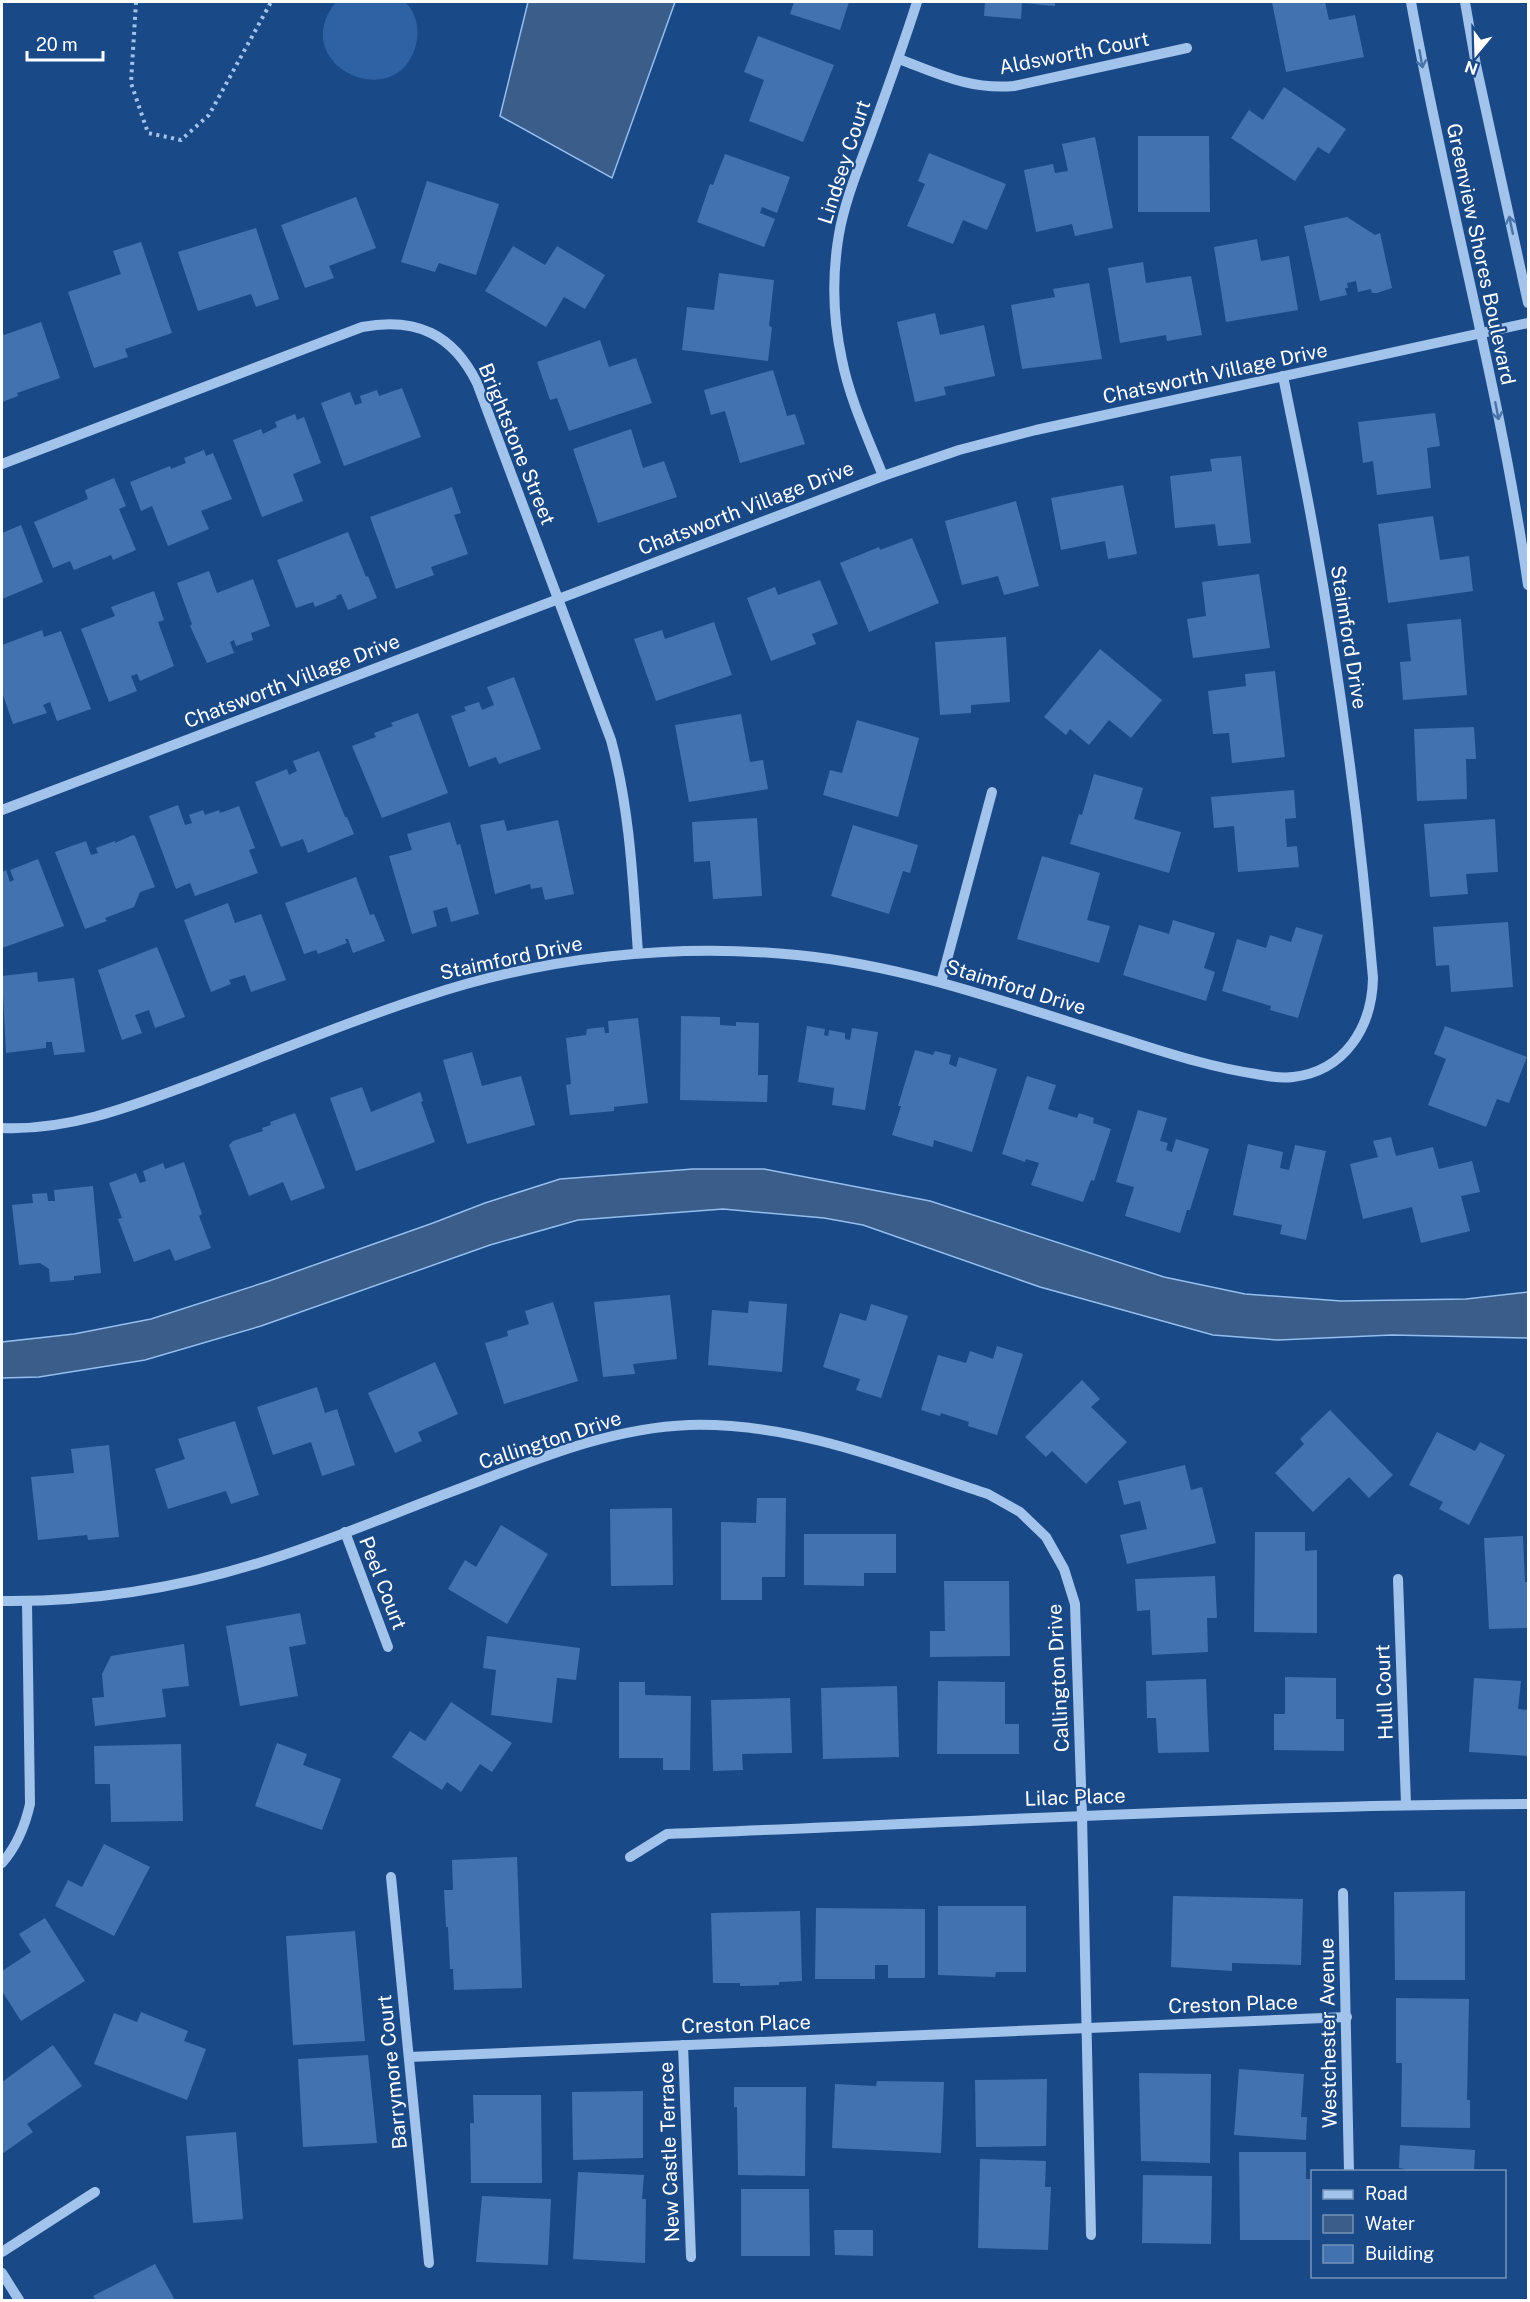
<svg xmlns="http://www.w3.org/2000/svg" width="1530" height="2302" viewBox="0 0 1530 2302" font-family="'Public Sans',sans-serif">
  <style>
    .pitch { fill: #2d63a5 }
    .water { fill: #3a5d8a; stroke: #94beef; stroke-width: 1.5 }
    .building { fill: #4273b0 }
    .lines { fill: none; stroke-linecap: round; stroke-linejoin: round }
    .path { stroke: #a1c3ec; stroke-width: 4; stroke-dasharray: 3 4.5; stroke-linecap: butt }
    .minor { stroke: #a1c3ec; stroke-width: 10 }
    .oneway { stroke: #4974aa }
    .labels { text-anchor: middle; stroke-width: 4.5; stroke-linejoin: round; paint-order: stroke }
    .street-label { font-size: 20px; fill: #fff; stroke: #1a4987 }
  </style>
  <rect width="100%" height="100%" fill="#1a4987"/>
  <path class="pitch" d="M336,2H405C415,11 419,26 417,40C402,119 284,66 336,2Z"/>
  <g class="water">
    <path d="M528,2H675L612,178L500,116Z"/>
    <path d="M693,1169H764L930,1201L1164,1277L1245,1294L1341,1301L1466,1299L1528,1292V1338L1392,1335L1278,1340L1213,1335L1040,1287L863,1225L824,1218L723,1209L578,1220L490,1245L261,1326L145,1360L39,1377L2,1378V1342L74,1334L151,1319L269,1281L433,1223L485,1203L560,1179Z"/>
  </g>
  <g class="building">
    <path d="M794,2H849L840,30L790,14Z"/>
    <path d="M985,2H1055V6L1022,3L1021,19L984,16Z"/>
    <path d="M1272,2H1325L1329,20L1355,15L1364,57L1286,72Z"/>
    <path d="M758,36L834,65L803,142L749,121L764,80L744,72Z"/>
    <path d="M1284,87L1346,129L1329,154L1318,147L1295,181L1231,138L1249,110L1263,120Z"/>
    <path d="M1138,136H1209L1210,212H1138Z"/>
    <path d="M1095,137L1113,228L1075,236L1072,224L1036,232L1024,170L1053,164L1055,173L1068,171L1062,144Z"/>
    <path d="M929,153L1006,184L987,230L963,220L953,244L907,226L925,184L918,181Z"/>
    <path d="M725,154L790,177L777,213L762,207L760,213L775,219L764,247L697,222L710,184L713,185Z"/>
    <path d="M427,181L499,204L476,275L439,263L435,272L401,262Z"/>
    <path d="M356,197L376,248L329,266L334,278L305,288L281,225Z"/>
    <path d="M1347,217L1375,235L1380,233L1392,288L1377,293H1372L1371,289L1358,292L1356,281L1347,283L1348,288H1345L1347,295L1320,301L1304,226Z"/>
    <path d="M256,228L279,299L256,307L251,294L198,311L178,252Z"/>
    <path d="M1257,239L1261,261L1289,256L1298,310L1226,322L1214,247Z"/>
    <path d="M141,242L172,333L125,349L128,357L94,368L68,292L121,274L113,251Z"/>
    <path d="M513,246L545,265L557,246L605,275L585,309L564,297L546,327L485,291Z"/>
    <path d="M1143,262L1146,283L1191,276L1202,335L1167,341L1166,335L1120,343L1108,268Z"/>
    <path d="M719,273L774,280L769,326L772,327L768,361L682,350L687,307L714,310Z"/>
    <path d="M1089,283L1102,359L1022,369L1011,305L1055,297L1053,289Z"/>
    <path d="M935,313L940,335L984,325L995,376L944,387L946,395L915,402L897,322Z"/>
    <path d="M41,322L60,378L17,393L18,396L2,402V330L4,335Z"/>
    <path d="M600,340L609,367L636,358L652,403L569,431L557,398L550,400L537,362Z"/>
    <path d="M773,370L787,416L795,414L805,444L740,463L725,411L711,415L704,390Z"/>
    <path d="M402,388L421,437L344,466L321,403L350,392L355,405L362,403L360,396L377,390L379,396Z"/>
    <path d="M1435,413L1440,446L1427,448L1431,488L1377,495L1373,461L1363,463L1358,422Z"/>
    <path d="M295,414L297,420L304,417L321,463L293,474L303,501L262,517L233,440L261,429L263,434L277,427L275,422Z"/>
    <path d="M631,429L643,468L664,461L677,497L598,523L573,449Z"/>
    <path d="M204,450L206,456L213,453L232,499L201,511L209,529L168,546L152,506L141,511L130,482L170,466L171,469L186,463L184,458Z"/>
    <path d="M1241,456L1251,543L1218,546L1215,524L1175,528L1170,476L1212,471L1210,459Z"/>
    <path d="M114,478L126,506L119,509L136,550L113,560L111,555L74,570L70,561L53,568L34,522L88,499L85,490Z"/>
    <path d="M1123,485L1137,554L1108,559L1105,541L1061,550L1051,498Z"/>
    <path d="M452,487L461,513L454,515L468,554L431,567L434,575L396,589L370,517Z"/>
    <path d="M1016,501L1039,586L1004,595L998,576L962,585L945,521Z"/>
    <path d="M1433,516L1440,560L1469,556L1473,591L1388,603L1378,524Z"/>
    <path d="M21,525L43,582L2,599V533Z"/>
    <path d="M348,532L366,577L368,576L377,598L348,610L341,594L336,596L337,598L315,607L313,602L296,608L277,560Z"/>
    <path d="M912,538L939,603L869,632L840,563L879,547L880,550Z"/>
    <path d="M209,571L217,593L253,579L270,626L251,633L253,640L236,646L234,640L230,642L234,653L207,663L190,626L192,624L177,583Z"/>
    <path d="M1259,574L1270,648L1193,658L1187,619L1206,616L1202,582Z"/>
    <path d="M820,580L838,624L812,634L816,644L771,661L747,598L775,587L778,595Z"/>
    <path d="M154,591L164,620L158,622L174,666L140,681L137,674L131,676L137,691L109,702L81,629L115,616L111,607Z"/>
    <path d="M1461,619L1467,695L1403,700L1400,662L1411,661L1407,624Z"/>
    <path d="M714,622L732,675L656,701L634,639L662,630L665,639Z"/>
    <path d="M42,630L44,637L61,631L91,709L57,721L50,702L43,705L47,713L13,724L2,692V645Z"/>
    <path d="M1006,637L1010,702L971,705V713L940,715L935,642Z"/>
    <path d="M1100,649L1162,700L1131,738L1109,720L1089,745L1070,729L1066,735L1044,717Z"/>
    <path d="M1275,671L1285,757L1232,763L1229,733L1213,734L1208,691L1246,686L1245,674Z"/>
    <path d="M514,677L541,749L499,764L496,757L469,767L451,716L466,711L464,707L479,702L482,710L494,705L487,687Z"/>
    <path d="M418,713L448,793L382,818L352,746L376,737L374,733L393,726L391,723Z"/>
    <path d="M741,714L750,762L763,760L768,789L689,802L675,725Z"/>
    <path d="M857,720L919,738L898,817L823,795L830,770L842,773Z"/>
    <path d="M1474,727L1476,759H1466L1467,799L1417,801L1414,729Z"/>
    <path d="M319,751L345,817H347L354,834L308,853L303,839L281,847L255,782L287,769L289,775L297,771L293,761Z"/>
    <path d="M1094,774L1143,788L1134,819L1181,832L1169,873L1070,844L1079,814L1082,815Z"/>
    <path d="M1294,790L1296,818L1285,819L1287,847L1297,846L1299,867L1238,872L1234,826L1214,828L1211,797Z"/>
    <path d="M178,805L185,825L192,823L189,815L203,810L205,815L219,810L220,813L239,806L255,848L249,850L258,873L195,896L190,883L176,889L149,816Z"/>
    <path d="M757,818L762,896L713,899L710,861L694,862L692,822Z"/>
    <path d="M1495,819L1498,872L1466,874L1468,894L1430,897L1424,824Z"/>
    <path d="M504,820L507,831L558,820L574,894L545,900L542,887L531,889L530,884L495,894L480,825Z"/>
    <path d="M450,822L457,845L460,844L479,914L451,922L447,907L433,911L437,926L412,934L389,856L412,850L407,834Z"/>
    <path d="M853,825L918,845L910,873L903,871L889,914L831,896Z"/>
    <path d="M133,835L135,836L155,887L140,892L134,907L105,918L107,921L85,929L55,852L86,841L91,855L98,853L96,848L115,841V843Z"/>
    <path d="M1042,856L1100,873L1087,920L1110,926L1099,963L1017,939Z"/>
    <path d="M38,859L64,926L2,948V872L6,870L10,882L14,880L10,870Z"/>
    <path d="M356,877L370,915L374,914L385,941L353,953L348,939H345L347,943L318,954L316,950L304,954L285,903Z"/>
    <path d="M228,903L235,923L261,914L286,980L251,992L245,975L229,980L231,984L211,992L184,920Z"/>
    <path d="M1173,920L1215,933L1204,968L1215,972L1206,1001L1123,975L1139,925L1169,934Z"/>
    <path d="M1508,922L1513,987L1451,992L1449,965L1436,966L1433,927Z"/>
    <path d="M1296,927L1323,935L1298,1018L1270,1010L1271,1006L1222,991L1237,939L1266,948L1270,935L1291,942Z"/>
    <path d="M157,947L185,1017L155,1028L149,1010L135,1015L142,1033L122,1040L98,970Z"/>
    <path d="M37,972L38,982L74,978L85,1052L54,1055L52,1042H46V1048L6,1053L2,976Z"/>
    <path d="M681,1016L720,1017V1025L736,1026V1022L759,1023L758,1075H768L767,1102L680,1100Z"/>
    <path d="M638,1018L648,1103L614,1107V1111L570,1115L566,1085L571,1084L566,1038L586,1035L587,1029L604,1027L605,1033H609L608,1021Z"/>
    <path d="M807,1026L825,1029L824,1035L828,1036L829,1030L845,1033V1039L850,1040L852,1028L878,1032L865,1110L832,1105L834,1088L798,1082Z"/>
    <path d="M1445,1026L1527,1057L1509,1103L1497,1099L1486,1127L1428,1105L1446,1059L1434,1054Z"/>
    <path d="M915,1050L933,1055L935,1051L951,1055L949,1064L956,1067L959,1057L997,1069L972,1152L934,1140L933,1147L892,1135L901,1106H898Z"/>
    <path d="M472,1052L482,1086L521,1076L535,1125L467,1144L443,1060Z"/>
    <path d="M1027,1076L1056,1085L1048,1109L1077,1118L1079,1113L1094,1118L1093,1123L1111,1129L1094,1181L1091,1180L1083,1202L1031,1185L1039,1163L1026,1159L1025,1162L1002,1154Z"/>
    <path d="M362,1087L371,1112L420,1092L423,1101L421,1102L435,1142L356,1171L330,1098Z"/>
    <path d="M1138,1110L1167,1118L1160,1141L1168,1143L1166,1150L1172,1152L1176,1139L1209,1149L1190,1210H1187L1180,1233L1125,1216L1134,1187L1116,1182Z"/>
    <path d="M295,1113L325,1188L291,1201L283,1182L249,1196L229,1145L233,1141L263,1131L262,1128L271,1125L270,1122Z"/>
    <path d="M1391,1137L1396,1156L1433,1147L1439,1169L1472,1161L1480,1192L1461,1196L1470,1231L1421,1243L1412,1207L1363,1219L1350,1164L1378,1157L1373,1141Z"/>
    <path d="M1248,1144L1283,1152L1280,1168L1289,1170L1295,1145L1326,1151L1306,1240L1280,1234L1282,1225L1233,1215Z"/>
    <path d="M184,1162L202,1214L199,1216L211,1248L175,1261L170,1249L134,1262L118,1219L122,1218L109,1183L136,1173L140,1183L146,1181L143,1171L163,1163L165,1169Z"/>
    <path d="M93,1186L101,1273L74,1276V1280L50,1282L49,1269L40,1263L19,1265L12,1205L33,1203L32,1194L47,1193L48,1201H55L54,1190Z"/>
    <path d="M670,1295L677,1359L633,1364L635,1374L603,1377L594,1302Z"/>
    <path d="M749,1301L787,1304L782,1372L708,1365L712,1310L748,1313Z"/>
    <path d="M553,1302L578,1381L504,1404L485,1343L508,1336L507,1331L529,1324L525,1311Z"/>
    <path d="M871,1304L908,1316L881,1398L856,1390L860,1379L823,1367L840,1313L866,1321Z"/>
    <path d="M997,1346L1023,1354L997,1435L968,1426L969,1422L941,1413L940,1416L921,1410L938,1355L966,1363L970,1351L993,1359Z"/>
    <path d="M435,1362L458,1414L418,1432L422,1441L395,1453L368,1393Z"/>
    <path d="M1082,1380L1100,1399L1091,1407L1127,1442L1086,1484L1052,1451L1046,1457L1025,1437Z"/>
    <path d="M317,1387L325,1413L337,1409L355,1465L322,1476L311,1442L273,1455L257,1407Z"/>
    <path d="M1330,1410L1393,1475L1369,1498L1349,1477L1313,1512L1275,1473L1304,1444L1300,1439Z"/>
    <path d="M235,1421L259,1495L231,1504L226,1491L168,1509L155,1469L185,1459L178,1439Z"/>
    <path d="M1437,1432L1475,1451L1480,1442L1505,1455L1469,1525L1439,1509L1443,1502L1409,1485Z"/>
    <path d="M109,1445L119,1537L88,1540L87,1535L38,1540L31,1477L74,1473L71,1449Z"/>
    <path d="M1185,1465L1191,1490L1202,1487L1216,1543L1127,1564L1120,1535L1147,1529L1140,1501L1124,1505L1118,1481Z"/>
    <path d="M757,1498H786L785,1577H762V1600H721V1522L756,1523Z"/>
    <path d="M672,1508L673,1585L611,1586L610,1509Z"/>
    <path d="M501,1525L548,1554L507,1624L448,1589L465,1560L476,1567Z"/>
    <path d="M1255,1532H1305V1551L1317,1550V1633L1254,1632Z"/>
    <path d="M804,1534H896V1573H864V1586L804,1585Z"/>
    <path d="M1523,1536L1525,1582H1528V1628L1489,1629L1484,1538Z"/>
    <path d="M1215,1576L1217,1618H1207L1208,1652L1152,1655L1150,1610L1137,1611L1135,1579Z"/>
    <path d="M944,1581H1009L1010,1656L930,1657V1631H945Z"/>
    <path d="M300,1613L306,1644L289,1647L298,1696L240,1706L226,1626Z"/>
    <path d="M487,1636L580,1648L576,1680L557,1678L552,1723L491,1715L496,1670L483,1668Z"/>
    <path d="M184,1644L189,1686L162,1689L166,1717L95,1726L92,1698L104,1697L102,1674L111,1656Z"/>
    <path d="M1285,1677L1336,1678V1719H1344V1751L1274,1750V1714H1285Z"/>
    <path d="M1474,1678L1521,1681L1518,1709L1528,1710V1756L1469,1752Z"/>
    <path d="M1206,1679L1209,1752L1158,1753L1156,1718H1147L1146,1681Z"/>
    <path d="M938,1681L1005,1682V1724H1019V1754H937Z"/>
    <path d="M619,1682H645V1695L691,1696L690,1770H663V1758H619Z"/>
    <path d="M897,1686L899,1757L823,1759L821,1688Z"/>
    <path d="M790,1698L792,1753L742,1754L743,1770L713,1771L711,1700Z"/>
    <path d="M451,1702L512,1743L492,1772L480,1764L461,1792L447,1782L442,1790L392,1757L410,1731L425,1741Z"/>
    <path d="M277,1743L307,1754L303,1765L341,1779L322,1830L255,1806Z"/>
    <path d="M181,1744L183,1821L111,1822L110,1784H95L94,1746Z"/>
    <path d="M104,1844L150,1867L114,1936L55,1906L68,1880L82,1887Z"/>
    <path d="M517,1857L522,1988L454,1990L453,1969H450L448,1927H446L444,1890H453L452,1860Z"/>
    <path d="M1465,1891V1980H1395L1394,1892Z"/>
    <path d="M1173,1896L1303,1899L1301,1965L1232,1963V1971L1171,1967Z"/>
    <path d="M938,1906H1026V1972H996L995,1977L938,1975Z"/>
    <path d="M816,1908L925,1909V1978H888V1965H875V1979H815Z"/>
    <path d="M800,1911L802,1981L779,1982V1985L740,1986V1983H713L711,1913Z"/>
    <path d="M45,1918L85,1981L21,2021L2,1991V1971L31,1952L19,1934Z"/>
    <path d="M355,1931L365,2041L293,2045L286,1936Z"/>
    <path d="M1396,1998L1469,1999L1467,2100H1470V2128L1401,2127L1402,2063H1396Z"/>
    <path d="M141,2012L188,2031L184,2041L206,2049L187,2100L94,2064L114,2013L137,2022Z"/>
    <path d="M53,2045L82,2086L27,2124L33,2132L2,2154V2082Z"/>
    <path d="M368,2055L377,2143L303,2147L298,2059Z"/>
    <path d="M1239,2069L1304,2074L1301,2117H1307L1306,2140L1234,2135Z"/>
    <path d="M1139,2073L1211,2074L1210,2163L1141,2161Z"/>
    <path d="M1047,2079L1046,2146L976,2147L975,2080Z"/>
    <path d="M877,2081L944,2082L941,2153L832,2148L835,2084L876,2086Z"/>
    <path d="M734,2087H806L805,2176L738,2175L737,2107H734Z"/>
    <path d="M643,2091V2158L573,2160L572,2092Z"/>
    <path d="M473,2095H541L542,2183H471L470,2123H474Z"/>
    <path d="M236,2132L243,2219L193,2223L186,2136Z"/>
    <path d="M1400,2145L1475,2150L1474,2172H1405V2169L1399,2168Z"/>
    <path d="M1239,2152H1306V2179H1310V2240H1240Z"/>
    <path d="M980,2159L1046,2161L1045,2187H1051L1048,2250L978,2248Z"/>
    <path d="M578,2172L644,2175L642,2199H646L645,2263L573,2259Z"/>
    <path d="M1143,2175L1212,2176L1211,2244L1142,2243Z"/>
    <path d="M741,2189H809L810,2256H741Z"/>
    <path d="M482,2196L551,2199L548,2265L476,2262Z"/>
    <path d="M834,2230H873V2256L835,2255Z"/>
    <path d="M155,2264L175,2300H96L93,2296Z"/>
  </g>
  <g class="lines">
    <path class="path" d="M136,2L131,83L148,133L181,140L209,115L271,2"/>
    <g class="minor">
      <path d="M1411,2C1446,197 1500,389 1528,585"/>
      <path d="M1465,2L1476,65L1528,303"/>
      <path d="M899,59C939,74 970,90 1014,86L1187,48"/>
      <path d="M2,464L362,327C416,317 453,334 477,383L611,740C630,810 633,882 638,953"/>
      <path d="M883,476C868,438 850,400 842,360C833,319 832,275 839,234C845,200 859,167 871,134C887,90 903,46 917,2"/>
      <path d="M2,810L883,476L959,450L1036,430L1528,323"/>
      <path d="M941,982L992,792"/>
      <path d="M2,1128C72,1131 137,1104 202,1080C276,1052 349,1021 424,997C543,957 672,943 797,955C909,966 1014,1005 1120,1038C1165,1052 1209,1067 1256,1074C1268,1076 1280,1079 1293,1077C1345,1071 1372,1027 1373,978C1360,827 1340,677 1313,528C1304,477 1293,427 1283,376"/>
      <path d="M345,1532L388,1647"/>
      <path d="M1398,1579L1406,1804"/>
      <path d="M2,1601C90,1602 180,1588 265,1561C327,1542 387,1516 448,1493C526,1464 605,1428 689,1425C793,1422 891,1462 988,1494L1020,1512L1046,1537L1064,1569L1075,1604L1082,1815L1091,2235"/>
      <path d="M630,1857L667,1834C954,1823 1241,1805 1528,1804"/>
      <path d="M2,1863C17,1846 25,1826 30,1804L27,1602"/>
      <path d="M391,1877L429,2263"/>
      <path d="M1343,1893L1349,2172"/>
      <path d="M683,2045L691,2257"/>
      <path d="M409,2057L1347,2017"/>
      <path d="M2,2252L95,2192"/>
      <path d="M2,2273L19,2300"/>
    </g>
  </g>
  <defs><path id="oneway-shaft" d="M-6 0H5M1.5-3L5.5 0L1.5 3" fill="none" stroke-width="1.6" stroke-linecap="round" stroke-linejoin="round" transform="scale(1.5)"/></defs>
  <g class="oneway">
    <use href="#oneway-shaft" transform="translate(1421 59) rotate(80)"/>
    <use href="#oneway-shaft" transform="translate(1511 225) rotate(-102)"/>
    <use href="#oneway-shaft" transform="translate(1497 411) rotate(79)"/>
  </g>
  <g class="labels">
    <g class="street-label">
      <text transform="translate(1074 53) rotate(-11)" y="7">Aldsworth Court</text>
      <text transform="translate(844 162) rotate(-72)" y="7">Lindsey Court</text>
      <text transform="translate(1481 254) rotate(78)" y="7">Greenview Shores Boulevard</text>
      <text transform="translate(1215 373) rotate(-12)" y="7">Chatsworth Village Drive</text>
      <text transform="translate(517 444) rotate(68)" y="7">Brightstone Street</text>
      <text transform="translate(746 508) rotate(-21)" y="7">Chatsworth Village Drive</text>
      <text transform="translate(1349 637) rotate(81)" y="7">Staimford Drive</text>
      <text transform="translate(292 681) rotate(-21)" y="7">Chatsworth Village Drive</text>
      <text transform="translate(511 958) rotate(-12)" y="7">Staimford Drive</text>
      <text transform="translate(1016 987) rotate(17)" y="7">Staimford Drive</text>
      <text transform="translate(550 1440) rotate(-18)" y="7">Callington Drive</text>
      <text transform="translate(383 1583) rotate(69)" y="7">Peel Court</text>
      <text transform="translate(1058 1678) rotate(-93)" y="7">Callington Drive</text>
      <text transform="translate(1384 1692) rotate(-92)" y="7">Hull Court</text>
      <text transform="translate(1075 1797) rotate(-2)" y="7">Lilac Place</text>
      <text transform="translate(1233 2004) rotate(-2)" y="7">Creston Place</text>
      <text transform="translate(746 2024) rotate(-2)" y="7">Creston Place</text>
      <text transform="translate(1328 2033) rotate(-91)" y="7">Westchester Avenue</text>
      <text transform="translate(392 2072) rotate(-96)" y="7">Barrymore Court</text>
      <text transform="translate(669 2152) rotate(-92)" y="7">New Castle Terrace</text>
    </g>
  </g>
  <rect width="1530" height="2302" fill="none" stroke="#ffffff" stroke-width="6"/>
  <rect x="1311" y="2170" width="195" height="108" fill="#1a4987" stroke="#7692b7" stroke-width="1.5"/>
  <rect x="1323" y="2190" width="30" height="9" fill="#a1c3ec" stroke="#7692b7" stroke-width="1.5"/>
  <text x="1365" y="2200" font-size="18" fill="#ffffff">Road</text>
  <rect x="1323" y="2215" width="30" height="18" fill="#3a5d8a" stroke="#7692b7" stroke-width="1.5"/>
  <text x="1365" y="2230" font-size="18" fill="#ffffff">Water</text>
  <rect x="1323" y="2245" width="30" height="18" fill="#4273b0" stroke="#7692b7" stroke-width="1.5"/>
  <text x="1365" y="2260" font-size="18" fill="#ffffff">Building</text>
  <g transform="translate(1476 54) rotate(199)" stroke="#1a4987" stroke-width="4.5" paint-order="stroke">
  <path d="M0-4.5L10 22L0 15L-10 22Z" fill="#ffffff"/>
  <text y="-9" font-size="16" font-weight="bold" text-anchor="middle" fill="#ffffff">N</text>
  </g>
  <path d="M27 51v9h76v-9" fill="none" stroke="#ffffff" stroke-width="3"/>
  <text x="36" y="51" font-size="18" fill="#ffffff" stroke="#1a4987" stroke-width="4.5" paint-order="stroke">20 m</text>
</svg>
